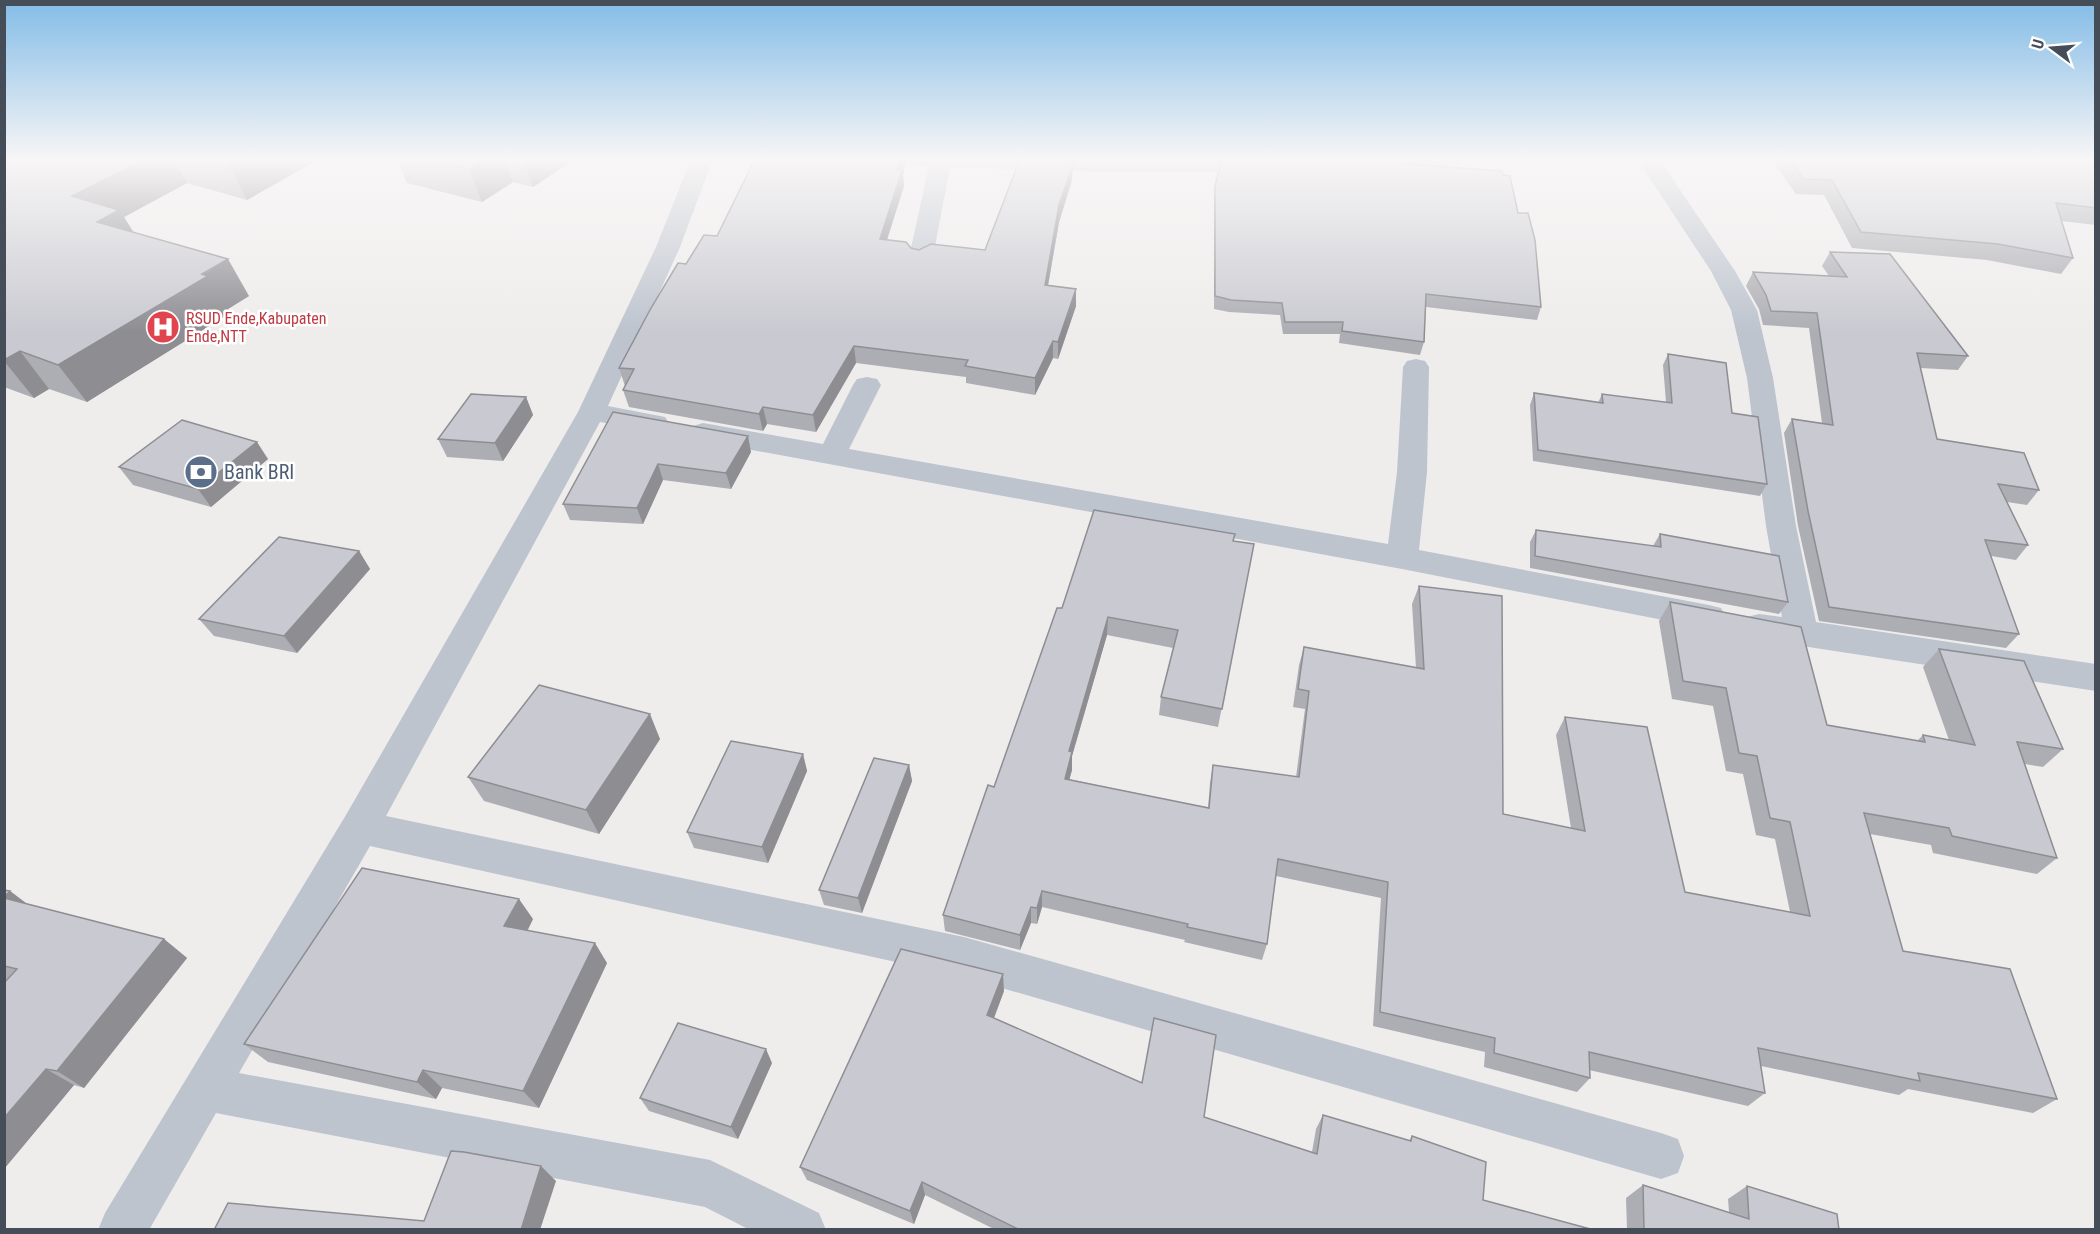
<svg xmlns="http://www.w3.org/2000/svg" width="2100" height="1234" viewBox="0 0 2100 1234" font-family="'Roboto Condensed',sans-serif">
  <style>
    .lines { fill: none; stroke-linecap: round; stroke-linejoin: round }
    .minor { fill: #bdc4ce; fill-rule: evenodd }
    .wall { fill: #adaeb4 }
    .shaded-wall { fill: #8d8d92 }
    .building { fill: #c9cad1; stroke: #8d8d92; stroke-width: 1.5 }
    .labels { text-anchor: middle; stroke-width: 5; stroke-linejoin: round; paint-order: stroke }
    .far-health-label { font-size: 16px; fill: #be3a42; stroke: #fff; text-anchor: start }
    .service-label { font-size: 20px; fill: #4e5e75; stroke: #fff; text-anchor: start }
  </style>
  <rect width="100%" height="100%" fill="#efecec"/>
  <g class="lines">
    <g class="minor">
      <path d="M691,159H713L680,247L608,406L665,417L669,423L665,429L655,432L600,422L386,816L964,937L1661,1133L1678,1139L1684,1156L1678,1173L1661,1179L964,977L370,846L239,1073L710,1160L819,1213L826,1230H750L705,1207L216,1113L149,1230H98L105,1213L346,815L578,412L656,247Z"/>
      <path d="M892,159L1264,160L1272,161L1275,166L1272,171L1264,172H1107L950,167L933,257L929,262L921,264L913,262L909,257L929,166L895,164Z"/>
      <path d="M1357,159H1465L1462,164L1454,165L1360,171L1352,170L1349,165L1352,160Z"/>
      <path d="M1637,159H1659L1735,271L1757,310L1773,378L1796,526L1816,622L2096,664V691L1802,646L1747,635L1742,626L1747,617L1759,614L1782,617L1766,526L1747,378L1731,310L1711,271Z"/>
      <path d="M1416,359L1425,361L1429,367L1427,472L1419,550L1709,605L1721,608L1726,617L1721,626L1709,629L1402,569L703,441L693,438L689,432L693,426L703,423L823,444L853,385L857,379L867,377L877,379L881,385L849,449L1388,544L1397,472L1403,367L1407,361Z"/>
    </g>
  </g>
  <g class="wall">
    <path d="M4,159H319L247,200L187,183L124,217L133,232L249,296L228,309L230,313L87,402L49,389L34,398L4,387Z"/>
    <path d="M397,159H575L533,187L513,182L482,202L407,183Z"/>
    <path d="M1771,159H2096V225L2061,221L2073,258L2061,274L1987,260L1852,248L1824,195L1796,194Z"/>
    <path d="M1073,164L1072,180L1059,222L1048,286L1076,289V306L1058,359L1053,358L1035,395L966,383V377L856,363L816,432L767,424L763,431L629,407L623,390L625,386L619,368L686,264L717,236L905,167L903,174L904,186L887,240L919,250H985Z"/>
    <path d="M1215,186L1541,307L1537,320L1426,307L1424,342L1420,355L1339,343L1340,334H1283L1280,315L1229,312L1214,309V198Z"/>
    <path d="M1830,252L1968,356L1958,370L1920,368L1937,439L2039,490L2027,505L2007,502L2028,545L2016,560L1991,556L2019,634L2006,648L1819,621L1798,526L1784,433L1792,419L1822,423L1809,328L1763,325L1759,309L1746,286L1753,272L1829,276L1822,266Z"/>
    <path d="M1668,354L1732,413L1767,484L1760,496L1533,461L1530,405L1534,393L1598,403L1602,394L1666,402L1663,365Z"/>
    <path d="M526,397L533,415L503,461L447,457L438,439Z"/>
    <path d="M613,412L751,452L731,489L663,480L643,524L570,520L563,504Z"/>
    <path d="M268,459L211,507L133,485L119,467Z"/>
    <path d="M1536,530L1653,546L1660,534L1788,602L1779,614L1530,568V542Z"/>
    <path d="M1234,541L1254,544L1218,727L1159,715L1161,697L1173,648L1107,635L1072,756V770L1069,779L1208,808L1210,783L1213,765L1296,777L1305,709L1293,707L1299,665L1304,647L1416,668L1412,604L1419,586L1503,814L1571,828L1556,735L1565,717L1685,892L1790,912L1775,839L1756,835L1743,774L1726,771L1713,706L1672,699L1659,621L1670,602L1827,725L1917,741L1923,735L1949,740L1923,667L1939,649L2063,749L2043,767L2025,764L2057,858L2037,874L1933,853L1931,845L1870,834L1903,951L2057,1099L2033,1113L1908,1089L1899,1095L1761,1066L1765,1093L1748,1106L1589,1070L1590,1078L1577,1092L1484,1067L1485,1052L1373,1026L1381,898L1276,876L1267,944L1262,960L1184,942L1185,940L1042,907L1037,924L1031,923L1020,950L945,931L943,915L994,787L1062,608Z"/>
    <path d="M359,551L370,569L297,653L214,636L199,619Z"/>
    <path d="M660,739L599,834L484,801L468,777Z"/>
    <path d="M803,754L807,771L768,863L694,848L687,832Z"/>
    <path d="M909,765L912,781L862,913L824,905L819,890Z"/>
    <path d="M4,890L10,891L27,904L164,939L187,958L84,1088L74,1085L4,1169V983L7,980L4,979Z"/>
    <path d="M533,919L528,930L607,963L539,1108L442,1088L436,1099L268,1062L244,1044Z"/>
    <path d="M1004,991L994,1018L1204,1117L1312,1152L1316,1129L1323,1115L1409,1141L1412,1136L1483,1200L1594,1230H996L925,1195L914,1224L807,1180L800,1167Z"/>
    <path d="M772,1063L738,1139L649,1111L640,1098Z"/>
    <path d="M1643,1185L1729,1212L1728,1199L1747,1186L1839,1230H1627L1626,1198Z"/>
  </g>
  <g class="shaded-wall">
    <path d="M145,159H173L187,183L124,217L142,246L121,258L72,196Z"/>
    <path d="M237,159H319L247,200L228,164Z"/>
    <path d="M484,159H504L513,182L482,202L469,169Z"/>
    <path d="M523,159H575L533,187Z"/>
    <path d="M901,159H904L905,167L903,174L904,186L882,255L880,239Z"/>
    <path d="M1073,164L1072,180L1059,222L1045,302V285L1059,205Z"/>
    <path d="M228,259L249,296L228,309L230,313L87,402L58,365Z"/>
    <path d="M1076,289V306L1058,359V342Z"/>
    <path d="M1053,341V358L1035,395V378Z"/>
    <path d="M854,346L856,363L816,432L813,415Z"/>
    <path d="M20,351L49,389L34,398L4,361V360Z"/>
    <path d="M526,397L533,415L503,461L495,443Z"/>
    <path d="M763,407L767,424L763,431L759,414Z"/>
    <path d="M748,436L751,452L731,489L726,473Z"/>
    <path d="M257,442L268,459L211,507L198,489Z"/>
    <path d="M658,464L663,480L643,524L637,508Z"/>
    <path d="M359,551L370,569L297,653L284,636Z"/>
    <path d="M1108,617L1107,635L1072,756V770L1065,796V779L1069,751Z"/>
    <path d="M650,714L660,739L599,834L586,810Z"/>
    <path d="M803,754L807,771L768,863L762,847Z"/>
    <path d="M909,765L912,781L862,913L858,898Z"/>
    <path d="M10,891L35,910L4,898Z"/>
    <path d="M1042,891V907L1037,924V908Z"/>
    <path d="M519,899L533,919L519,946L504,926Z"/>
    <path d="M1031,907V923L1020,950V935Z"/>
    <path d="M164,939L187,958L84,1088L57,1071Z"/>
    <path d="M595,943L607,963L539,1108L523,1091Z"/>
    <path d="M1003,974L1004,991L989,1031L987,1015Z"/>
    <path d="M766,1049L772,1063L738,1139L731,1127Z"/>
    <path d="M46,1069L74,1085L4,1169V1118Z"/>
    <path d="M423,1070L442,1088L436,1099L417,1082Z"/>
    <path d="M541,1166L556,1181L540,1230H521Z"/>
    <path d="M922,1182L925,1195L914,1224L910,1211Z"/>
  </g>
  <g class="building">
    <path d="M4,159H145L72,196L119,210L97,222L228,259L202,274L208,276L58,365L20,351L4,360Z"/>
    <path d="M209,159H237L228,164Z"/>
    <path d="M430,159H484L469,169Z"/>
    <path d="M755,159H901L897,170H902L880,239L906,242L911,248L919,250L931,244L985,250L1020,159L1073,164L1059,205L1045,285L1076,289L1058,342L1053,341L1035,378L965,366L968,360L854,346L813,415L763,407L759,414L623,390L634,369L619,368L651,308L678,263L686,264L704,235L717,236Z"/>
    <path d="M1790,159H2096V208L2056,203L2073,258L1998,244L1861,232L1832,180L1804,179Z"/>
    <path d="M1221,163H1393L1502,171L1503,175L1510,176L1518,213H1528L1535,240L1541,307L1426,294L1424,342L1342,331L1343,322H1285L1282,303L1231,300L1215,296V186Z"/>
    <path d="M1830,252L1890,254L1968,356L1917,353L1937,439L2024,453L2039,490L1998,484L2028,545L1985,540L2019,634L1829,607L1808,511L1792,419L1833,425L1817,313L1771,311L1766,295L1753,272L1847,277Z"/>
    <path d="M1668,354L1726,363L1732,413L1758,417L1767,484L1538,450L1534,393L1603,403L1602,394L1672,403Z"/>
    <path d="M471,394L526,397L495,443L438,439Z"/>
    <path d="M613,412L748,436L726,473L658,464L637,508L563,504Z"/>
    <path d="M182,420L257,442L198,489L119,467Z"/>
    <path d="M1094,510L1235,534L1233,541L1254,544L1222,709L1161,697L1178,630L1108,617L1069,751L1072,752L1065,779L1209,808L1213,765L1299,777L1309,691L1298,689L1304,647L1424,669L1419,586L1502,596L1503,814L1585,831L1565,717L1647,727L1685,892L1810,916L1790,822L1770,818L1757,756L1739,753L1726,688L1683,681L1670,602L1801,627L1827,725L1925,742L1923,735L1975,745L1939,649L2024,661L2063,749L2017,742L2057,858L1952,836L1949,828L1864,813L1903,951L2010,969L2057,1099L1918,1073L1920,1081L1758,1048L1765,1093L1589,1052L1590,1078L1494,1053L1495,1038L1380,1012L1388,882L1278,859L1267,944L1187,927L1188,924L1042,891L1037,908L1031,907L1020,935L943,915L988,785L994,787L1057,608H1062Z"/>
    <path d="M1536,530L1661,547L1660,534L1779,556L1788,602L1535,556Z"/>
    <path d="M279,537L359,551L284,636L199,619Z"/>
    <path d="M539,685L650,714L586,810L468,777Z"/>
    <path d="M731,741L803,754L762,847L687,832Z"/>
    <path d="M874,758L909,765L858,898L819,890Z"/>
    <path d="M362,868L519,899L504,926L595,943L523,1091L423,1070L417,1082L244,1044Z"/>
    <path d="M4,890L10,891L4,897Z"/>
    <path d="M4,898L164,939L57,1071L46,1069L4,1118V983L17,969L4,966Z"/>
    <path d="M901,949L1003,974L987,1015L1142,1083L1154,1018L1216,1035L1204,1117L1317,1154L1323,1115L1411,1141L1412,1136L1486,1162L1483,1200L1594,1230H1020L922,1182L910,1211L800,1167Z"/>
    <path d="M678,1023L766,1049L731,1127L640,1098Z"/>
    <path d="M451,1151L464,1152L541,1166L521,1230H214L228,1203L424,1221Z"/>
    <path d="M1643,1185L1749,1219L1747,1186L1837,1214L1839,1230H1644Z"/>
  </g>
  <linearGradient id="sky" x2="0" y2="1"><stop stop-color="#83bce7"/><stop offset="0.48" stop-color="#f8f6f6"/><stop offset="1" stop-color="#f8f6f6" stop-opacity="0"/></linearGradient>
  <rect width="2100" height="332" fill="url(#sky)"/>
  <defs>
    <symbol id="hospital-disc" viewBox="-11 -11 22 22"><circle r="9.5" fill="#e0444e" stroke="#fff"/><path d="M-5-5h3v3.5h4V-5h3V5h-3V1.5h-4V5h-3Z" fill="#fff"/></symbol>
    <symbol id="bank-disc" viewBox="-11 -11 22 22"><circle r="9.5" fill="#5c6f8a" stroke="#fff"/><path d="M-6-4H6V4H-6ZM0-2.3a2.3 2.3 0 1 0 0 4.6a2.3 2.3 0 1 0 0-4.6Z" fill="#fff"/></symbol>
  </defs>
  <g fill-rule="evenodd">
    <use href="#hospital-disc" x="144" y="308" width="38" height="38"/>
    <use href="#bank-disc" x="182" y="453" width="38" height="38"/>
  </g>
  <g class="labels">
    <g class="far-health-label">
      <text x="186" y="324">RSUD Ende,Kabupaten<tspan x="186" dy="18">Ende,NTT</tspan></text>
    </g>
    <g class="service-label">
      <text x="224" y="479">Bank BRI</text>
    </g>
  </g>
  <rect width="2100" height="1234" fill="none" stroke="#454d58" stroke-width="12"/>
  <g transform="translate(2052 48) rotate(286)" stroke="#ffffff" stroke-width="4.5" paint-order="stroke">
  <path d="M0-4.5L10 22L0 15L-10 22Z" fill="#454d58"/>
  <text y="-9" font-size="16" font-weight="bold" text-anchor="middle" fill="#454d58">U</text>
  </g>
</svg>
